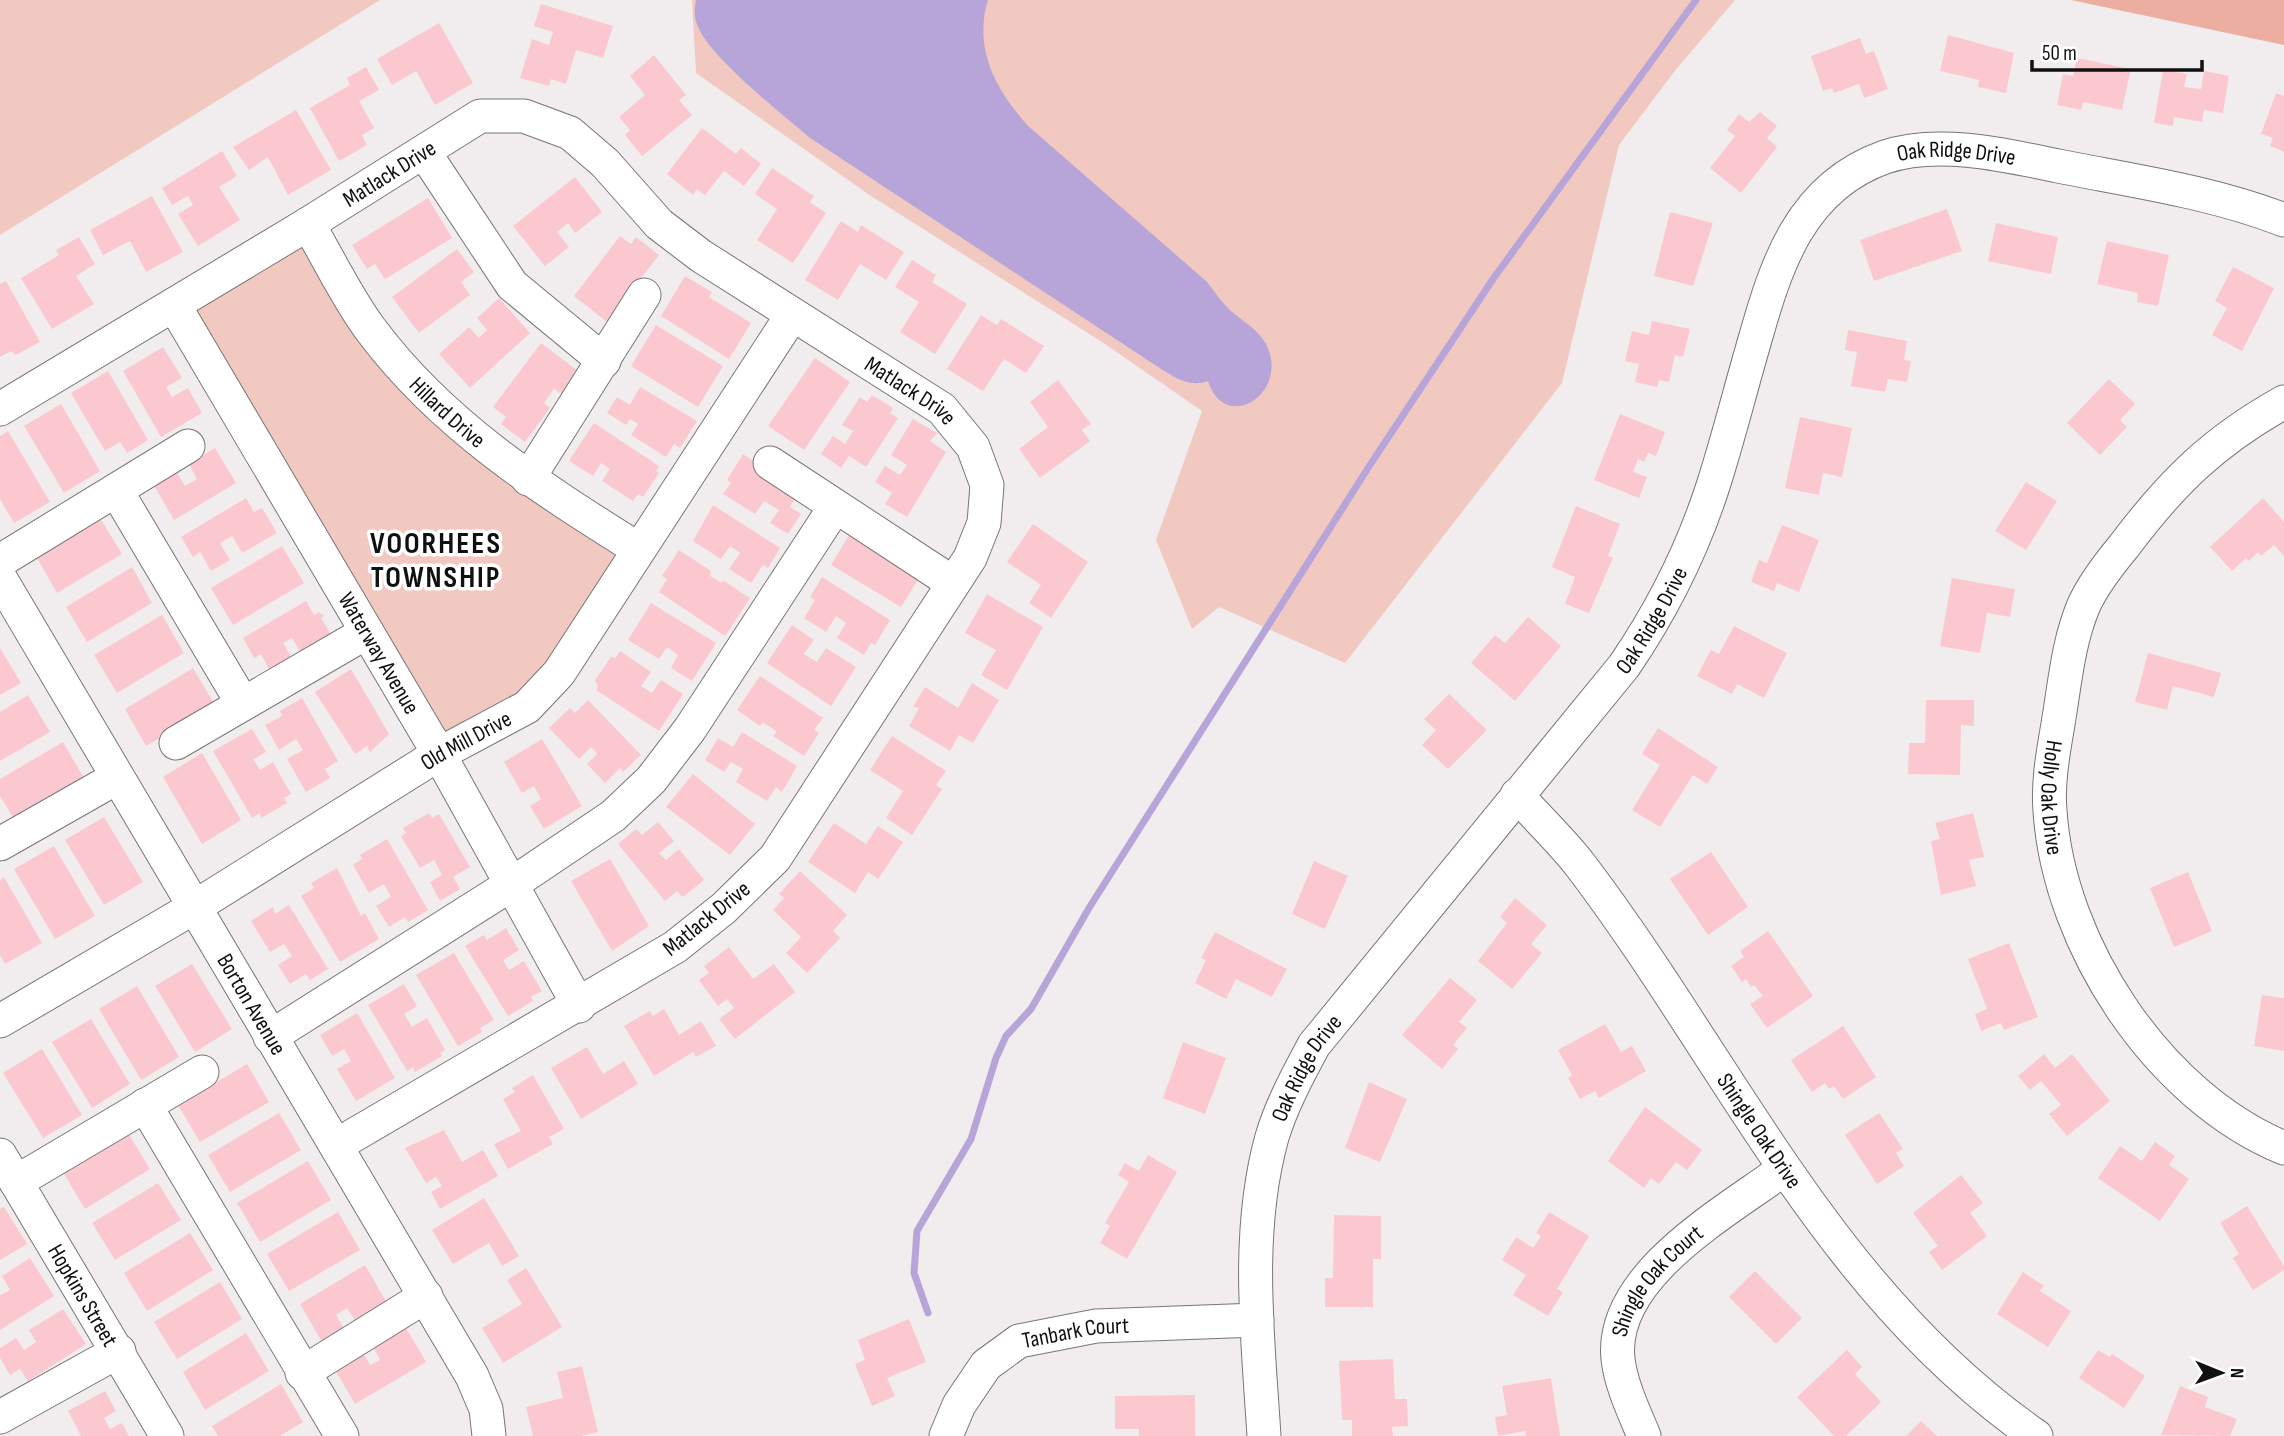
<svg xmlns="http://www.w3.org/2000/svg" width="2284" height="1436" viewBox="0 0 2284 1436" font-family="'Sofia Sans Condensed',sans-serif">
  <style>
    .green { fill: #f2c9c0 }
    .forest { fill: #ecaea1 }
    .water { fill: #b7a5da }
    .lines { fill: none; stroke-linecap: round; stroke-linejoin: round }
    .stream { stroke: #b7a5da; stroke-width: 7 }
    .building { fill: #fcc8cf }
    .minor-casing { stroke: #797577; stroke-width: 35 }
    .minor { stroke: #fff; stroke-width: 33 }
    .labels { text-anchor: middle; stroke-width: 7; stroke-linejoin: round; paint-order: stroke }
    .street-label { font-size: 23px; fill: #111011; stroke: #fff }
    .district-label { font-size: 30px; font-weight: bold; letter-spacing: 2px; fill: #111011; stroke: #fff }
  </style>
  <rect width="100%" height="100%" fill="#f1edee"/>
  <g class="green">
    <path d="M0,0H380L0,235Z"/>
    <path d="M692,0H1735L1674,72L1619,145L1562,383L1345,663L1219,607L1192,629L1156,540L1202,411L1102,342L871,196L696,73Z"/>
    <path d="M308,224L370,329L638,549L559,673L439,754L174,305Z"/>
  </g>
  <path class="forest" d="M2071,0H2284V45Z"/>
  <path class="water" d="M696,0H988C973,49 996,89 1027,125L1206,281C1214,290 1221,302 1230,310C1242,321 1258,329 1266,344C1291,393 1225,435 1208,381C1187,389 1170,374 1152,363L810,138C783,115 710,57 698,27C694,18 694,9 696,0Z"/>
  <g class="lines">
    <path class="stream" d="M928,1313L914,1273L917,1231L971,1139L996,1058L1006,1036L1031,1009L1089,908L1368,468L1493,279L1696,0"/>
  </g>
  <g class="building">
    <path d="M541,4L613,26L603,58L576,50L566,84L551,79L549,86L520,78L532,39L549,45L553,32L534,26Z"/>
    <path d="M439,23L473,83L435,105L416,71L392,85L377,59Z"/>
    <path d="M1948,35L2014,53L2006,93L1978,87L1979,80L1940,71Z"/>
    <path d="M1860,38L1866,54L1874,51L1888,89L1864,98L1859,84L1834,93L1832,88L1823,91L1811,56Z"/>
    <path d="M654,55L686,95L679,100L692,115L642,156L625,135L630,130L619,117L645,95L630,76Z"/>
    <path d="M2077,58L2131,69L2122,110L2083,102L2081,110L2057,105L2063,74L2073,76Z"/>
    <path d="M366,67L379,90L359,101L374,128L362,135L367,145L339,161L310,108L350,85L347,78Z"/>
    <path d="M2163,70L2187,74L2184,87L2201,89L2204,71L2229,76L2223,113L2204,110L2202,122L2174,117L2173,126L2154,123Z"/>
    <path d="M2276,93L2284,96V152L2270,146L2273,138L2261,134Z"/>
    <path d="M296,110L331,170L288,195L268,157L249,170L233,147Z"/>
    <path d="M1760,112L1777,126L1767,138L1777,147L1741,193L1710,168L1735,136L1727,130L1739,114L1749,122Z"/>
    <path d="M702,128L736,154L741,148L761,164L744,186L724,171L705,195L697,189L693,195L667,174Z"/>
    <path d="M222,151L237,176L219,187L240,220L198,246L178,214L193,205L188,196L172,205L162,188Z"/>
    <path d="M772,168L814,196L810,202L826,213L793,263L757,240L777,209L755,194Z"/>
    <path d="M575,177L602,212L575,233L568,223L557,232L569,247L545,266L513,226Z"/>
    <path d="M152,196L183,252L146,272L130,241L103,255L90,230Z"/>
    <path d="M428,198L452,238L385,279L375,264L367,269L352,245Z"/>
    <path d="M1947,209L1962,251L1874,281L1860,240Z"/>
    <path d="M1670,212L1713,223L1693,286L1654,276Z"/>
    <path d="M841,221L858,232L861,225L904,252L886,280L860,264L838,300L805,280Z"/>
    <path d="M1996,223L2058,237L2051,274L1988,261Z"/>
    <path d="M620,236L631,244L636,237L659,255L607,322L574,296Z"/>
    <path d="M79,237L95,264L76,276L94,304L52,329L21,278L59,255L56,250Z"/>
    <path d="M2107,241L2169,255L2158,306L2137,302L2138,293L2097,284Z"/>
    <path d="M457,249L474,272L461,282L470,295L419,333L392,297Z"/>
    <path d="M912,260L936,275L932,282L967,304L935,354L900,332L919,302L895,287Z"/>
    <path d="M2233,267L2274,288L2242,351L2212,335L2227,308L2215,301Z"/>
    <path d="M685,276L712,292L709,297L751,323L729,359L661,316Z"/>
    <path d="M6,281L40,342L16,355L11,351L0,357V284Z"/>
    <path d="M499,298L530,333L470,388L439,354L469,327L479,338L487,330L477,318Z"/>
    <path d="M981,315L997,325L1001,319L1044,346L1026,373L1004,359L983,391L947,369Z"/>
    <path d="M1652,321L1690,329L1683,357L1675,355L1669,382L1659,380L1657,387L1635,382L1639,364L1625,361L1632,331L1649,335Z"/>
    <path d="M656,325L723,366L698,407L631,366Z"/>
    <path d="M1848,330L1907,341L1904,360L1911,361L1907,382L1888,379L1885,392L1851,386L1857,352L1845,350Z"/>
    <path d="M541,343L578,371L562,394L554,389L544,403L550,408L525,442L501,424L506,417L493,407Z"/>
    <path d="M163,347L182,378L166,387L172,397L188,388L202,413L161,437L123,371Z"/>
    <path d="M815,358L850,382L804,450L768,426Z"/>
    <path d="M108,371L148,440L127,453L120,442L105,451L71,393Z"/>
    <path d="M2109,379L2135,404L2120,420L2127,427L2100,455L2067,423Z"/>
    <path d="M1058,380L1091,424L1082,430L1090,441L1040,478L1019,449L1048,427L1030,402Z"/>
    <path d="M640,387L697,421L680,448L674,444L666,457L631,435L638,424L630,419L626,425L607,413L617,397L630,405Z"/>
    <path d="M872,395L893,408L890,413L898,418L866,467L849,456L841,468L821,454L833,436L845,444L853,431L842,425L860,397L867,402Z"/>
    <path d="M61,404L100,471L64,493L24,426Z"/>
    <path d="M1620,414L1665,432L1656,456L1648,453L1644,462L1638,459L1633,472L1647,477L1639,498L1594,480Z"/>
    <path d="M1800,417L1852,428L1842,477L1823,473L1819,495L1785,488Z"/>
    <path d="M913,419L937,433L930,441L946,452L907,517L885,504L892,493L875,482L885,466L900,475L907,465L891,455Z"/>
    <path d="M594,423L659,466L656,471L659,473L643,497L638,494L633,501L602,481L610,469L601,463L593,476L569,461Z"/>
    <path d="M8,431L50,502L14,523L0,499V436Z"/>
    <path d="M215,448L236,483L174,520L153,484L176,471L185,486L197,479L189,464Z"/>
    <path d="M743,454L800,491L790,507L801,514L788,534L770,523L779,510L764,501L755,514L723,494L731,483L727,480Z"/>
    <path d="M2026,482L2057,501L2026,550L1995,531Z"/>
    <path d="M246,498L254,512L262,508L277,533L242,553L232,536L220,543L230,560L211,571L200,552L193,557L181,537Z"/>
    <path d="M2263,498L2284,522V556L2274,545L2261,556L2258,552L2249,561L2246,558L2232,571L2210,547Z"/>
    <path d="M713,505L780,548L768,568L763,565L751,583L729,569L740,553L730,546L721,559L693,541Z"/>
    <path d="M1576,506L1620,524L1608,556L1613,558L1589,613L1565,604L1575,577L1552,567Z"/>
    <path d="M100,518L122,554L57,593L36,556Z"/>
    <path d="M1033,524L1088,562L1051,618L1029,603L1041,585L1007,562Z"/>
    <path d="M1782,525L1819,540L1799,592L1777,583L1774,591L1751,582L1759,560L1767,563Z"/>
    <path d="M854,527L922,573L901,607L831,565Z"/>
    <path d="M282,546L304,583L233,625L211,588Z"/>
    <path d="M679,550L711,571L710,576L721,582L724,581L750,598L725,636L659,592L667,579L662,576Z"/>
    <path d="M132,567L152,603L87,642L66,607Z"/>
    <path d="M822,577L890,620L875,645L871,643L864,655L837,638L846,623L836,616L826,632L804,618L815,600L810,597Z"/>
    <path d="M1952,578L2015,589L2010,617L1987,613L1980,653L1940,646Z"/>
    <path d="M987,594L1043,627L1007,690L981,675L996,650L965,633Z"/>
    <path d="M306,601L314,615L319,612L324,616L321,618L332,636L301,653L292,638L283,643L292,658L270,671L261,654L254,658L243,638Z"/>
    <path d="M651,603L716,643L692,681L671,668L678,655L667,647L659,659L628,640Z"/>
    <path d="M162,615L184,653L117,693L94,655Z"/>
    <path d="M1528,617L1561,646L1515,701L1471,663L1495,635L1505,643Z"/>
    <path d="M792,625L814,640L804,654L817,662L826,648L856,667L831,706L767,663Z"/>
    <path d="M1734,626L1787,653L1764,698L1737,684L1732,694L1697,676L1711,650L1719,654Z"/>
    <path d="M0,648L21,683L0,695Z"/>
    <path d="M620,651L651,672L641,686L652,693L661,680L683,694L659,731L596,690L598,686L595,680L611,657L615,658Z"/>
    <path d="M2148,653L2221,673L2214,697L2173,686L2167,710L2135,702Z"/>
    <path d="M193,668L215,705L146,746L125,709Z"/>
    <path d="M351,669L389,734L370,752L367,746L355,754L315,692Z"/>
    <path d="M760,676L823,718L814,730L819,733L804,756L773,736L777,732L763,722L760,726L737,710Z"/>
    <path d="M972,683L999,700L973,743L959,735L950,751L909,726L919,708L913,707L925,687L958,708Z"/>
    <path d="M1449,694L1487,730L1448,769L1422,745L1436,730L1424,719Z"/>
    <path d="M28,695L50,732L0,761V712Z"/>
    <path d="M302,698L338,761L325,769L330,778L306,792L287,759L303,750L296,739L279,750L265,725L282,716L280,711Z"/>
    <path d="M588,700L641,755L623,772L620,768L605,783L587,764L597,754L591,747L579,759L549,728L570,708L575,713Z"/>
    <path d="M1926,700H1974V726L1961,725L1960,775L1908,774L1909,743H1925Z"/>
    <path d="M1658,728L1718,767L1707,784L1693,775L1660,827L1632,810L1660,765L1642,754Z"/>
    <path d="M252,729L266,752L253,759L260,770L273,762L291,794L284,798L287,803L261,818L260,813L252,818L213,751Z"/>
    <path d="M742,732L797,766L782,792L776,787L767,801L736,782L743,769L731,762L724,772L705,760L718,738L733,747Z"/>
    <path d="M892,736L946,771L936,785L942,789L912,835L886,818L903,791L870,770Z"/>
    <path d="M542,739L582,806L544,829L530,806L541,799L534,786L522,793L504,762Z"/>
    <path d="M63,742L85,780L15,821L0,796V779Z"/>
    <path d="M202,753L241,820L202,844L163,777Z"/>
    <path d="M693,774L755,824L730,855L666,807Z"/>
    <path d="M429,813L432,818L439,814L470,867L453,877L460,889L440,901L430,882L442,875L434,860L420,868L401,836L406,833L403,828Z"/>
    <path d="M1973,813L1984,857L1969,860L1976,886L1941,895L1931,841L1940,839L1935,823Z"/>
    <path d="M104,817L143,882L104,905L65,840Z"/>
    <path d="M658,822L674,841L659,853L666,860L679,849L704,880L683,897L677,891L665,901L618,844L636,829L642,835Z"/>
    <path d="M834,823L866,844L878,826L903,842L878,879L868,872L855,893L808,862Z"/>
    <path d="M387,839L428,910L408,922L405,917L389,927L376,906L391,897L384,884L369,893L353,865L362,859L360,855Z"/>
    <path d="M54,846L95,916L55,939L14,869Z"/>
    <path d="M1711,852L1748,907L1708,935L1670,879Z"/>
    <path d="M610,859L649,926L612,951L571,881Z"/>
    <path d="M1314,861L1348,876L1325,929L1292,914Z"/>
    <path d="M337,868L361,916L365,913L379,939L340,962L301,896L314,888L311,883Z"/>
    <path d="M800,871L847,915L833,931L840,938L807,973L786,953L801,937L773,910L784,898L779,894Z"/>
    <path d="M2188,872L2212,931L2174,947L2150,888Z"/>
    <path d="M4,877L42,943L5,964L0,955V880Z"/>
    <path d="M1515,898L1547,925L1531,944L1542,953L1512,989L1478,961L1507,923L1500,917Z"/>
    <path d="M289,905L328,969L310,980L306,974L290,984L278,965L292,956L284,944L270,952L251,921L273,907L275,914Z"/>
    <path d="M506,928L519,950L503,960L509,970L524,961L542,991L531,997L533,1001L508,1016L465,946L484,935L487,940Z"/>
    <path d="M1768,931L1813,996L1767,1028L1750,1004L1763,996L1754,985L1751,987L1746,979L1742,982L1731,966L1744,957L1740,951Z"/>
    <path d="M1215,932L1287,969L1272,997L1236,979L1226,999L1195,983L1206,960L1201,958Z"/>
    <path d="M2009,943L2038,1017L2004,1030L2001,1023L1981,1031L1975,1014L1987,1009L1968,959Z"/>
    <path d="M729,947L753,979L774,964L795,992L735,1039L719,1019L734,1008L727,999L718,1006L699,980L709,973L704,966Z"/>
    <path d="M454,953L494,1020L480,1028L482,1032L458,1046L416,975Z"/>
    <path d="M192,964L232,1029L195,1052L155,986Z"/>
    <path d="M1450,978L1477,1000L1459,1022L1467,1028L1453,1045L1458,1049L1442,1069L1402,1035Z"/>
    <path d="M404,984L417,1006L404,1014L412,1027L427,1018L445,1050L440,1053L442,1056L415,1072L413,1067L407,1071L368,1005Z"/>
    <path d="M137,986L179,1057L141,1080L99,1009Z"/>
    <path d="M2262,995L2284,998V1051L2254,1046Z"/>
    <path d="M664,1009L679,1035L701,1021L716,1046L696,1057L693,1052L654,1076L624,1026L650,1011L653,1016Z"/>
    <path d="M357,1013L395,1078L356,1101L337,1069L351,1061L344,1049L332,1056L320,1035Z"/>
    <path d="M91,1019L130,1084L92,1108L52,1042Z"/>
    <path d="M1605,1024L1621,1052L1632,1046L1646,1071L1599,1098L1595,1091L1580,1099L1568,1078L1572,1075L1558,1050Z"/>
    <path d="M1843,1026L1876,1077L1843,1099L1834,1086L1829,1089L1825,1083L1812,1092L1791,1060Z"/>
    <path d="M1183,1042L1226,1058L1205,1114L1163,1098Z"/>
    <path d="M587,1047L603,1074L624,1061L638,1084L581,1119L551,1068Z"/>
    <path d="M42,1049L82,1115L43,1138L3,1073Z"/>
    <path d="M2044,1054L2055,1068L2072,1054L2110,1101L2067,1136L2049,1114L2061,1105L2041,1081L2030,1090L2018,1076Z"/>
    <path d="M247,1064L269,1102L200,1142L178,1105Z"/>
    <path d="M533,1075L564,1129L549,1137L553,1144L508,1169L494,1144L521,1131L503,1099L515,1092L512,1088Z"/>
    <path d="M1369,1082L1407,1099L1380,1162L1345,1148Z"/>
    <path d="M1645,1107L1702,1150L1687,1170L1676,1162L1659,1184L1651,1178L1644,1188L1608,1161Z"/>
    <path d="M279,1113L301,1150L230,1192L208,1155Z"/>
    <path d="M1879,1113L1903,1149L1896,1153L1904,1166L1877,1184L1845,1135Z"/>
    <path d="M444,1130L462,1162L483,1150L498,1176L440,1209L431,1192L442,1186L436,1177L426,1183L405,1148Z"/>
    <path d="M128,1133L150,1169L85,1209L63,1172Z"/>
    <path d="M2155,1142L2175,1156L2169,1165L2189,1179L2160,1221L2098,1178L2120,1146L2142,1161Z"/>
    <path d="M1148,1155L1177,1172L1127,1259L1100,1243L1110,1226L1105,1223L1129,1182L1118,1175L1125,1163L1139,1171Z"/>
    <path d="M308,1161L331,1200L260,1242L237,1203Z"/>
    <path d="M1961,1175L1983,1203L1970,1213L1987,1236L1942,1270L1929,1252L1938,1246L1913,1213Z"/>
    <path d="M158,1183L181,1220L115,1260L92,1223Z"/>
    <path d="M484,1198L519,1256L502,1266L489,1243L453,1264L432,1230Z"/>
    <path d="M2247,1206L2284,1266V1270L2253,1290L2233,1258L2239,1254L2220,1223Z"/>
    <path d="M4,1207L27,1244L0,1260V1209Z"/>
    <path d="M338,1212L360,1250L289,1291L267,1254Z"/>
    <path d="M1549,1212L1589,1236L1557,1289L1563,1292L1548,1316L1513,1295L1526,1275L1502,1260L1516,1237L1533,1248L1541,1236L1536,1233Z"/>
    <path d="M1334,1215L1381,1216V1259H1373V1307H1325V1278H1333Z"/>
    <path d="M190,1233L213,1270L147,1311L124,1273Z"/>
    <path d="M30,1258L54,1296L0,1330V1295L10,1290L2,1276Z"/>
    <path d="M365,1265L387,1303L356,1322L347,1308L336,1315L344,1329L322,1342L300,1304Z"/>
    <path d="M526,1268L562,1327L503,1363L482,1328L522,1304L507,1280Z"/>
    <path d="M1755,1271L1802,1318L1776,1344L1729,1297Z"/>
    <path d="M2023,1272L2044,1286L2040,1291L2071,1311L2048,1347L1997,1314Z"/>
    <path d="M220,1282L242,1319L177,1359L154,1322Z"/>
    <path d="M63,1309L86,1344L28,1381L20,1369L10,1375L0,1358V1348L16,1338L24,1350L36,1342L29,1330Z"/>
    <path d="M909,1319L926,1362L887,1378L895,1396L872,1406L855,1364L865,1360L858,1340Z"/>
    <path d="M405,1326L426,1362L355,1404L334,1368L362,1351L370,1365L380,1360L372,1345Z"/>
    <path d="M246,1333L269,1371L205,1410L183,1372Z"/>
    <path d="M1847,1350L1862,1367L1855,1374L1881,1402L1846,1436H1834L1797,1397Z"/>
    <path d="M2098,1350L2110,1357L2112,1354L2145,1376L2124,1408L2079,1378Z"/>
    <path d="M1393,1359L1395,1399H1407L1408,1426L1392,1427L1393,1436H1352V1420H1342L1339,1361Z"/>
    <path d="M582,1366L598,1432L581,1436H533L526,1407L563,1398L557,1372Z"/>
    <path d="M1551,1378L1560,1436H1526L1525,1431L1498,1436L1495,1417L1507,1415L1502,1386Z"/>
    <path d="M281,1384L303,1422L280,1436H218L212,1426Z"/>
    <path d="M2180,1386L2208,1397L2205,1407L2237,1419L2230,1436L2161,1435Z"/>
    <path d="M105,1391L116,1411L104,1418L110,1429L122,1423L129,1436H81L68,1411Z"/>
    <path d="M1195,1395V1436H1139V1429H1115V1396Z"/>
    <path d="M1921,1421L1937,1436H1906Z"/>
  </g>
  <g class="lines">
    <defs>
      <g id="minor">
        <path d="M424,152L512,285L604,361"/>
        <path id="s1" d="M308,224C329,259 347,298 371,330C442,425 539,487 638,549"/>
        <path id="s2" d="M174,305L439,754L579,1006"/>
        <path id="s3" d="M2284,402C2214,441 2172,482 2124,546C2109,564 2092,586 2083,607C2070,639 2066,672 2061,705C2056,740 2047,776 2050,811C2059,945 2158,1096 2284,1148"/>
        <path id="s4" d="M0,409L308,224L480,116H524L570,133L605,163L659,224L701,256L942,409L973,447L987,485L984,523L970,558L775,858L724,908L675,947L337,1145"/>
        <path d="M770,463L953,583"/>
        <path d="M528,479L644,295"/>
        <path d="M116,490L243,704"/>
        <path d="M0,561L188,446"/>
        <path id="s5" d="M0,578L472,1376L486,1409L489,1436"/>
        <path d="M176,743L367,632"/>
        <path id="s6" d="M1517,795C1538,819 1562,841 1581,866C1729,1061 1828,1292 2036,1436"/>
        <path d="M0,844L116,778"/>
        <path id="s7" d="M0,1021L193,908L439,754L527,707L559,673L792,315"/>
        <path d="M270,1037L512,884L613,816L651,780L690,729L835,507"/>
        <path d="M145,1105L342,1436"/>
        <path id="s8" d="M0,1155L167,1436"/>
        <path d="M16,1182L202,1072"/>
        <path d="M302,1373L426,1296"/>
        <path d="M0,1417L119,1351"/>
        <path id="s9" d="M946,1436L959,1405L986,1365L1019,1341L1096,1326L1257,1320"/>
        <path id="s10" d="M1264,1436C1258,1338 1245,1234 1272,1137C1282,1104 1298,1075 1314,1045L1624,666C1663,609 1692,551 1713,486C1728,439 1740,391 1754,343C1776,265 1800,187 1885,157C1937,139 2006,155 2058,166C2134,181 2212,192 2284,220"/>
        <path id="s11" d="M1644,1436C1634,1412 1621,1385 1618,1359C1609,1276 1726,1212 1784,1169"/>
      </g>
    </defs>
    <use href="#minor" class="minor-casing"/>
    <use href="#minor" class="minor"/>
  </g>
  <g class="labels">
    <g class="street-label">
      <text dy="8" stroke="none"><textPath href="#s10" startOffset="1552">Oak Ridge Drive</textPath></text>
      <text dy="8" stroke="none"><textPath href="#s4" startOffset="455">Matlack Drive</textPath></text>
      <text dy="8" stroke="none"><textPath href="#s4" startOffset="1085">Matlack Drive</textPath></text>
      <text dy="8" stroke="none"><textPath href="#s1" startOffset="236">Hillard Drive</textPath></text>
      <text dy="8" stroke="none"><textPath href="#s10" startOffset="945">Oak Ridge Drive</textPath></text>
      <text dy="8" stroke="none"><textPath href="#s2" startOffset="404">Waterway Avenue</textPath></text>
      <text dy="8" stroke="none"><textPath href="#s7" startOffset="544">Old Mill Drive</textPath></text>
      <text dy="8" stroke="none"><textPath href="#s3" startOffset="485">Holly Oak Drive</textPath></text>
      <text transform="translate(706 918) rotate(-39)" y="8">Matlack Drive</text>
      <text dy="8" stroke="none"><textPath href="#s5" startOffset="495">Borton Avenue</textPath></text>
      <text dy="8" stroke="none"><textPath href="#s10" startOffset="378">Oak Ridge Drive</textPath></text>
      <text dy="8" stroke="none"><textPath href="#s6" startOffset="415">Shingle Oak Drive</textPath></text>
      <text dy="8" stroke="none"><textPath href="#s11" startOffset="173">Shingle Oak Court</textPath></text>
      <text dy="8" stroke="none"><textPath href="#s8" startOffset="163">Hopkins Street</textPath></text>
      <text dy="8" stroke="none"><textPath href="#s9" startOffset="180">Tanbark Court</textPath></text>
    </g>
    <g class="district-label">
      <text x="436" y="553">VOORHEES<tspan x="436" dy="34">TOWNSHIP</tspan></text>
    </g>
  </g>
  <g transform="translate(2221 1373) rotate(91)" stroke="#ffffff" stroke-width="5" paint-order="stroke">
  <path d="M0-5L12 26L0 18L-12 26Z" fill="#111011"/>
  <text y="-10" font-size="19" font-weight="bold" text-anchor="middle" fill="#111011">N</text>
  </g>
  <path d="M2032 60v10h170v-10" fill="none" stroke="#111011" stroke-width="3.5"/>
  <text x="2042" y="60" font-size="21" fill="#111011" stroke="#ffffff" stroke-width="5" paint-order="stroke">50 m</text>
</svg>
